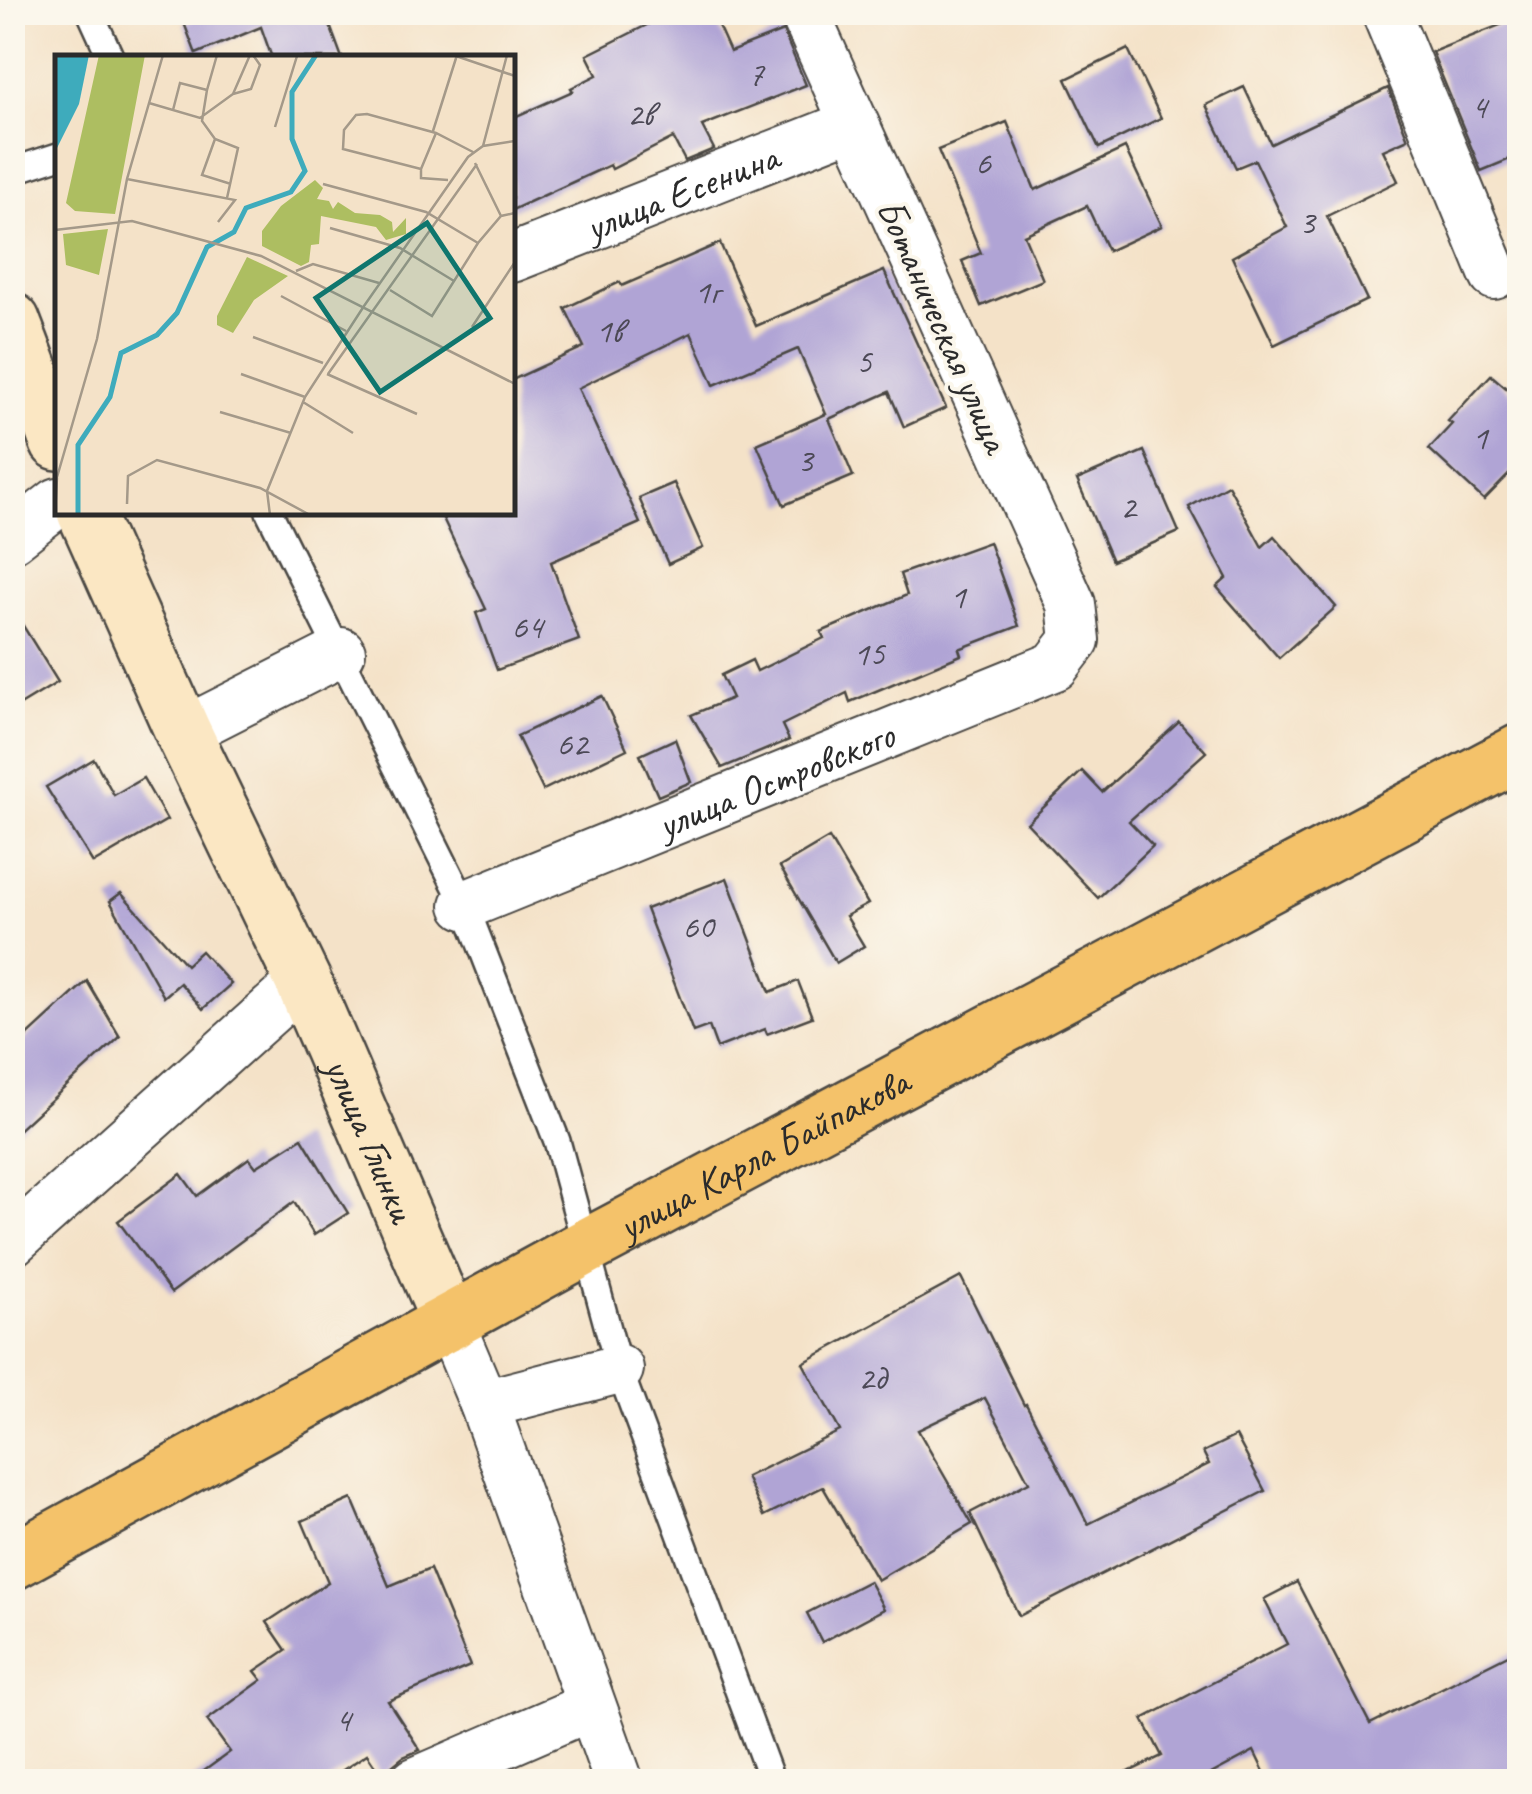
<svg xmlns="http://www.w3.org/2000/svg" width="1532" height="1794" viewBox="0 0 1532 1794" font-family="Caveat,sans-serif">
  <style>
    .building { fill: #b0a4d5 }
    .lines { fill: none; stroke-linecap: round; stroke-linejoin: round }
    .lane-casing { stroke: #494643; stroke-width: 30 }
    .street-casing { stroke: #494643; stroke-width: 52 }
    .secondary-casing { stroke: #494643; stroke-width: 60 }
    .primary-casing { stroke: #494643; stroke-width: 60 }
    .lane { stroke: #fff; stroke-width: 25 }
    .street { stroke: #fff; stroke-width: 48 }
    .secondary { stroke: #fbe7c3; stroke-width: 55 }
    .primary { stroke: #f4c26a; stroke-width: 55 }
    .labels { text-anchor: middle; stroke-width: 8; stroke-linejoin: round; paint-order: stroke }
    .number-label { font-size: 35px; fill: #4c4956 }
    .street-label { font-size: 40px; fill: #2b2b2b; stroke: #fbf7ec }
    .inset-river { fill: none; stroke: #3eabbc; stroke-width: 5 }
    .inset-road { fill: none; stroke: #a49989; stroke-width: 2.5 }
    .view { fill: #0f766e; fill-opacity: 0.15; stroke: #0f766e; stroke-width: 5 }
    .inset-edge { fill: none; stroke: #2b2b2b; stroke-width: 5 }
  </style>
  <rect width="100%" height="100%" fill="#fbf7ec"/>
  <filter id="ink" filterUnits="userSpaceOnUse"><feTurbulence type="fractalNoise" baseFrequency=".01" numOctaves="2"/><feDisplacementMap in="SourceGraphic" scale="20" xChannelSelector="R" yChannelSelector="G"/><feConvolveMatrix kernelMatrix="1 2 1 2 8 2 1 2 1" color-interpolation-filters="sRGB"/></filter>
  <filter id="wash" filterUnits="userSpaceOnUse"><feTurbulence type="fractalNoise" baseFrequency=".0048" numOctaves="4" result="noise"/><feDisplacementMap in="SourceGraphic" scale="40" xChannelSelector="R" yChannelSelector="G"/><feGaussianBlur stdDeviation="2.25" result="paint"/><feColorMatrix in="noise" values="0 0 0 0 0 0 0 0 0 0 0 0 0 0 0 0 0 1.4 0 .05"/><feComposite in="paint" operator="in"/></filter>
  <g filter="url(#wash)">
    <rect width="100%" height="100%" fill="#f4e2c8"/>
    <g id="blocks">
      <g class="building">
        <path d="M208,12H325L342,58H272L261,27L196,54L184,23Z"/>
        <path d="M673,12H712L730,52L783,31L806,85L702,126L714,149L685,161L673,138L612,169L610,165L512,210V118L573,91L571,88L597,75L587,55Z"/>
        <path d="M1520,17V155L1481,171L1432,52Z"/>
        <path d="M1128,49L1161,118L1099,148L1066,79Z"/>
        <path d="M1244,87L1271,144L1388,88L1408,139L1383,150L1398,181L1327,216L1367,300L1274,345L1232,257L1287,227L1255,160L1236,168L1206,105Z"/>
        <path d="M1007,122L1035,190L1125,148L1162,226L1108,251L1087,206L1024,235L1043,280L981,306L962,261L981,253L938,150Z"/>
        <path d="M720,243L756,326L884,271L946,408L904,427L889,392L829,419L853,476L784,505L757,444L826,414L798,349L714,385L691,333L578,388L640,523L551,562L579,640L497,670L476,613L486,609L440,512H512V380L584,347L565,308L620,282L622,286Z"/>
        <path d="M1491,375L1520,400V463L1484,500L1429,449L1452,424L1448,421Z"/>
        <path d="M1144,451L1179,532L1112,561L1077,480Z"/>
        <path d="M674,483L703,548L668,564L639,498Z"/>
        <path d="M1228,485L1262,547L1274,536L1336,607L1279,658L1217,587L1227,578L1189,507Z"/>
        <path d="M989,542L1019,626L959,649L961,655L850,702L847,693L782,725L789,740L722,768L691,715L732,698L721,675L752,660L757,671L824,638L821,632L907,595L900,574Z"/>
        <path d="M12,608L58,682L12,710Z"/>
        <path d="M602,696L627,749L543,790L517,736Z"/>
        <path d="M1179,722L1206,752L1129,821L1153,846L1098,898L1027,823L1082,771L1102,792Z"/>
        <path d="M675,739L691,782L658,796L640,755Z"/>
        <path d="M94,759L114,795L143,778L167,820L93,863L46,787Z"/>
        <path d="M829,838L868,904L846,916L864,946L836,963L780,867Z"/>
        <path d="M727,878L770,992L798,981L812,1017L767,1034L765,1029L717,1048L709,1026L693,1032L646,909Z"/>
        <path d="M121,893L186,965L201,951L231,984L203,1009L180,983L164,997L110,901Z"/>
        <path d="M87,981L120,1037L12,1136V1050Z"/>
        <path d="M302,1138L348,1213L314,1235L294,1202L171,1293L118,1221L181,1174L197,1196L249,1158L256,1167Z"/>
        <path d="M961,1277L1024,1405L1026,1404L1088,1524L1209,1464L1203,1452L1236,1436L1265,1491L1019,1616L970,1513L1029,1482L985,1398L918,1430L972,1524L877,1580L823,1487L764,1516L746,1477L840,1431L803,1363Z"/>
        <path d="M352,1499L389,1586L430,1569L470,1666L388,1701L420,1750L403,1757L381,1775L367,1754L325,1782H189L230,1752L207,1720L262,1680L255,1671L286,1650L267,1622L328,1582L302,1521Z"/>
        <path d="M869,1581L884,1609L822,1642L807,1613Z"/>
        <path d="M1297,1582L1370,1724L1520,1649V1782H1269L1254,1751L1196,1782H1108L1162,1756L1143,1719L1287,1644L1264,1599Z"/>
      </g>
    </g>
  </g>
  <g filter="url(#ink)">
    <use href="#blocks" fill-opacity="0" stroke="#494643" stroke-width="2.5"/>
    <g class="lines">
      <defs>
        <g id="lane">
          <path d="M90,12L111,58"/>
          <path d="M12,171L58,156"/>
          <path d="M269,512L465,905L557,1141L619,1369L772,1782"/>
        </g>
        <g id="street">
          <path d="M1386,12L1494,275"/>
          <path id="s1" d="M512,258L853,124"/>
          <path d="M12,538L58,502"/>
          <path d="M183,732L341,652"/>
          <path id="s2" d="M465,905L1055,666L1075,640L1071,604L804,12"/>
          <path d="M12,1242L303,981"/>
          <path d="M450,1323L484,1404L619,1782"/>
          <path d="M484,1404L619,1369"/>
          <path d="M415,1782L591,1706"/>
        </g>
        <g id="secondary">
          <path d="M12,321L58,442"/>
          <path id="s3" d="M85,512L183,732L303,981L450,1323"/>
        </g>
        <g id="primary">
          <path id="s4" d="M12,1562L586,1247L1520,752"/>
        </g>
      </defs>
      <use href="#lane" class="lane-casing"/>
      <use href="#street" class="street-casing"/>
      <use href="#secondary" class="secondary-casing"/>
      <use href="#primary" class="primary-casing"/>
      <use href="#lane" class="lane"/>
      <use href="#street" class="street"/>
      <use href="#secondary" class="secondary"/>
      <use href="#primary" class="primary"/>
    </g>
  </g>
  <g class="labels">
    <g class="number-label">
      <text x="756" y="85">7</text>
      <text x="1479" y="118">4</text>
      <text x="640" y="125">2в</text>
      <text x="983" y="174">6</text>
      <text x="1307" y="234">3</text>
      <text x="707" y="303">1г</text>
      <text x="609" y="342">1в</text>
      <text x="864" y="373">5</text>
      <text x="1480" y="449">1</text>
      <text x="805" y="472">3</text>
      <text x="1128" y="518">2</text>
      <text x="958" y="608">1</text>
      <text x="527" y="638">64</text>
      <text x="869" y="665">15</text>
      <text x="572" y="755">62</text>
      <text x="698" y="938">60</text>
      <text x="872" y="1389">2д</text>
      <text x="343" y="1731">4</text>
    </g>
    <g class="street-label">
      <text dy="14" stroke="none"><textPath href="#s1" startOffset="182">улица Есенина</textPath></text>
      <text transform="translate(944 325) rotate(66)" y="14">Ботаническая улица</text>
      <text dy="14" stroke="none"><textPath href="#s2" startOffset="335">улица Островского</textPath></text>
      <text dy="14" stroke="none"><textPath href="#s3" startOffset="690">улица Глинки</textPath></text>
      <text dy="14" stroke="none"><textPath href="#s4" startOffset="855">улица Карла Байпакова</textPath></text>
    </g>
  </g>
  <g transform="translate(55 55)">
    <rect width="460" height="460" fill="#f4e2c8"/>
    <path d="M44,0H90L60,159L20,156L11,148ZM260,125L268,133L262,144L274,146L278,154L283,147L300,158L325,160L337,167L338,177L351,163V179L331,185L321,172L266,161L264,189L256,190L254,207L246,211L207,191V176L226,151ZM53,174L44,220L11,210L8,179ZM192,202L233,221L199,245L178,278L162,270V261Z" fill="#adbe61"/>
    <path d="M0,0H34L24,49L0,97Z" fill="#3eabbc"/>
    <path class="inset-river" d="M23,460V390L55,342L66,298L102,280L122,258L152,192L179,177L191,153L236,137L250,116L237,84V37L261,0"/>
    <path class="inset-road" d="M398,0L460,21M152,35L162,0M178,39L196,34L205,10L198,0M94,48L145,63L178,39L195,0M118,55L125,28L152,35L147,66L160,84L183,93L172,143M220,72L242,1M378,76L402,0M160,84L147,120L176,129M428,91L452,0M420,108L446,161M366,114L381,78M72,124L180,145L163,167M393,125L366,123V114L288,94L289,75L301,60L312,59L381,78L418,97M268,129L371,157L423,188M275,173L345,193L399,226M0,175L77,166L206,201L460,329M241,216L258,209L324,228M335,235L377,261L423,188L446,161L460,158M226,241L291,276M309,251L413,102L428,91L460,86M417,272L460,207M198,282L268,308M186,319L250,342M272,319L362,359M273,319L422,109M248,347L298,378M165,357L236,378M0,429L42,284L72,124L108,0M72,449L73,421L102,405L205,433L255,460M0,460L2,423M215,460L212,436L250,342L309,251"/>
    <path class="view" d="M372,168L435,263L325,337L261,243Z"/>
    <rect width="460" height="460" class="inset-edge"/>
  </g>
  <rect width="1532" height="1794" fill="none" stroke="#fbf7ec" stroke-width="50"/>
</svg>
